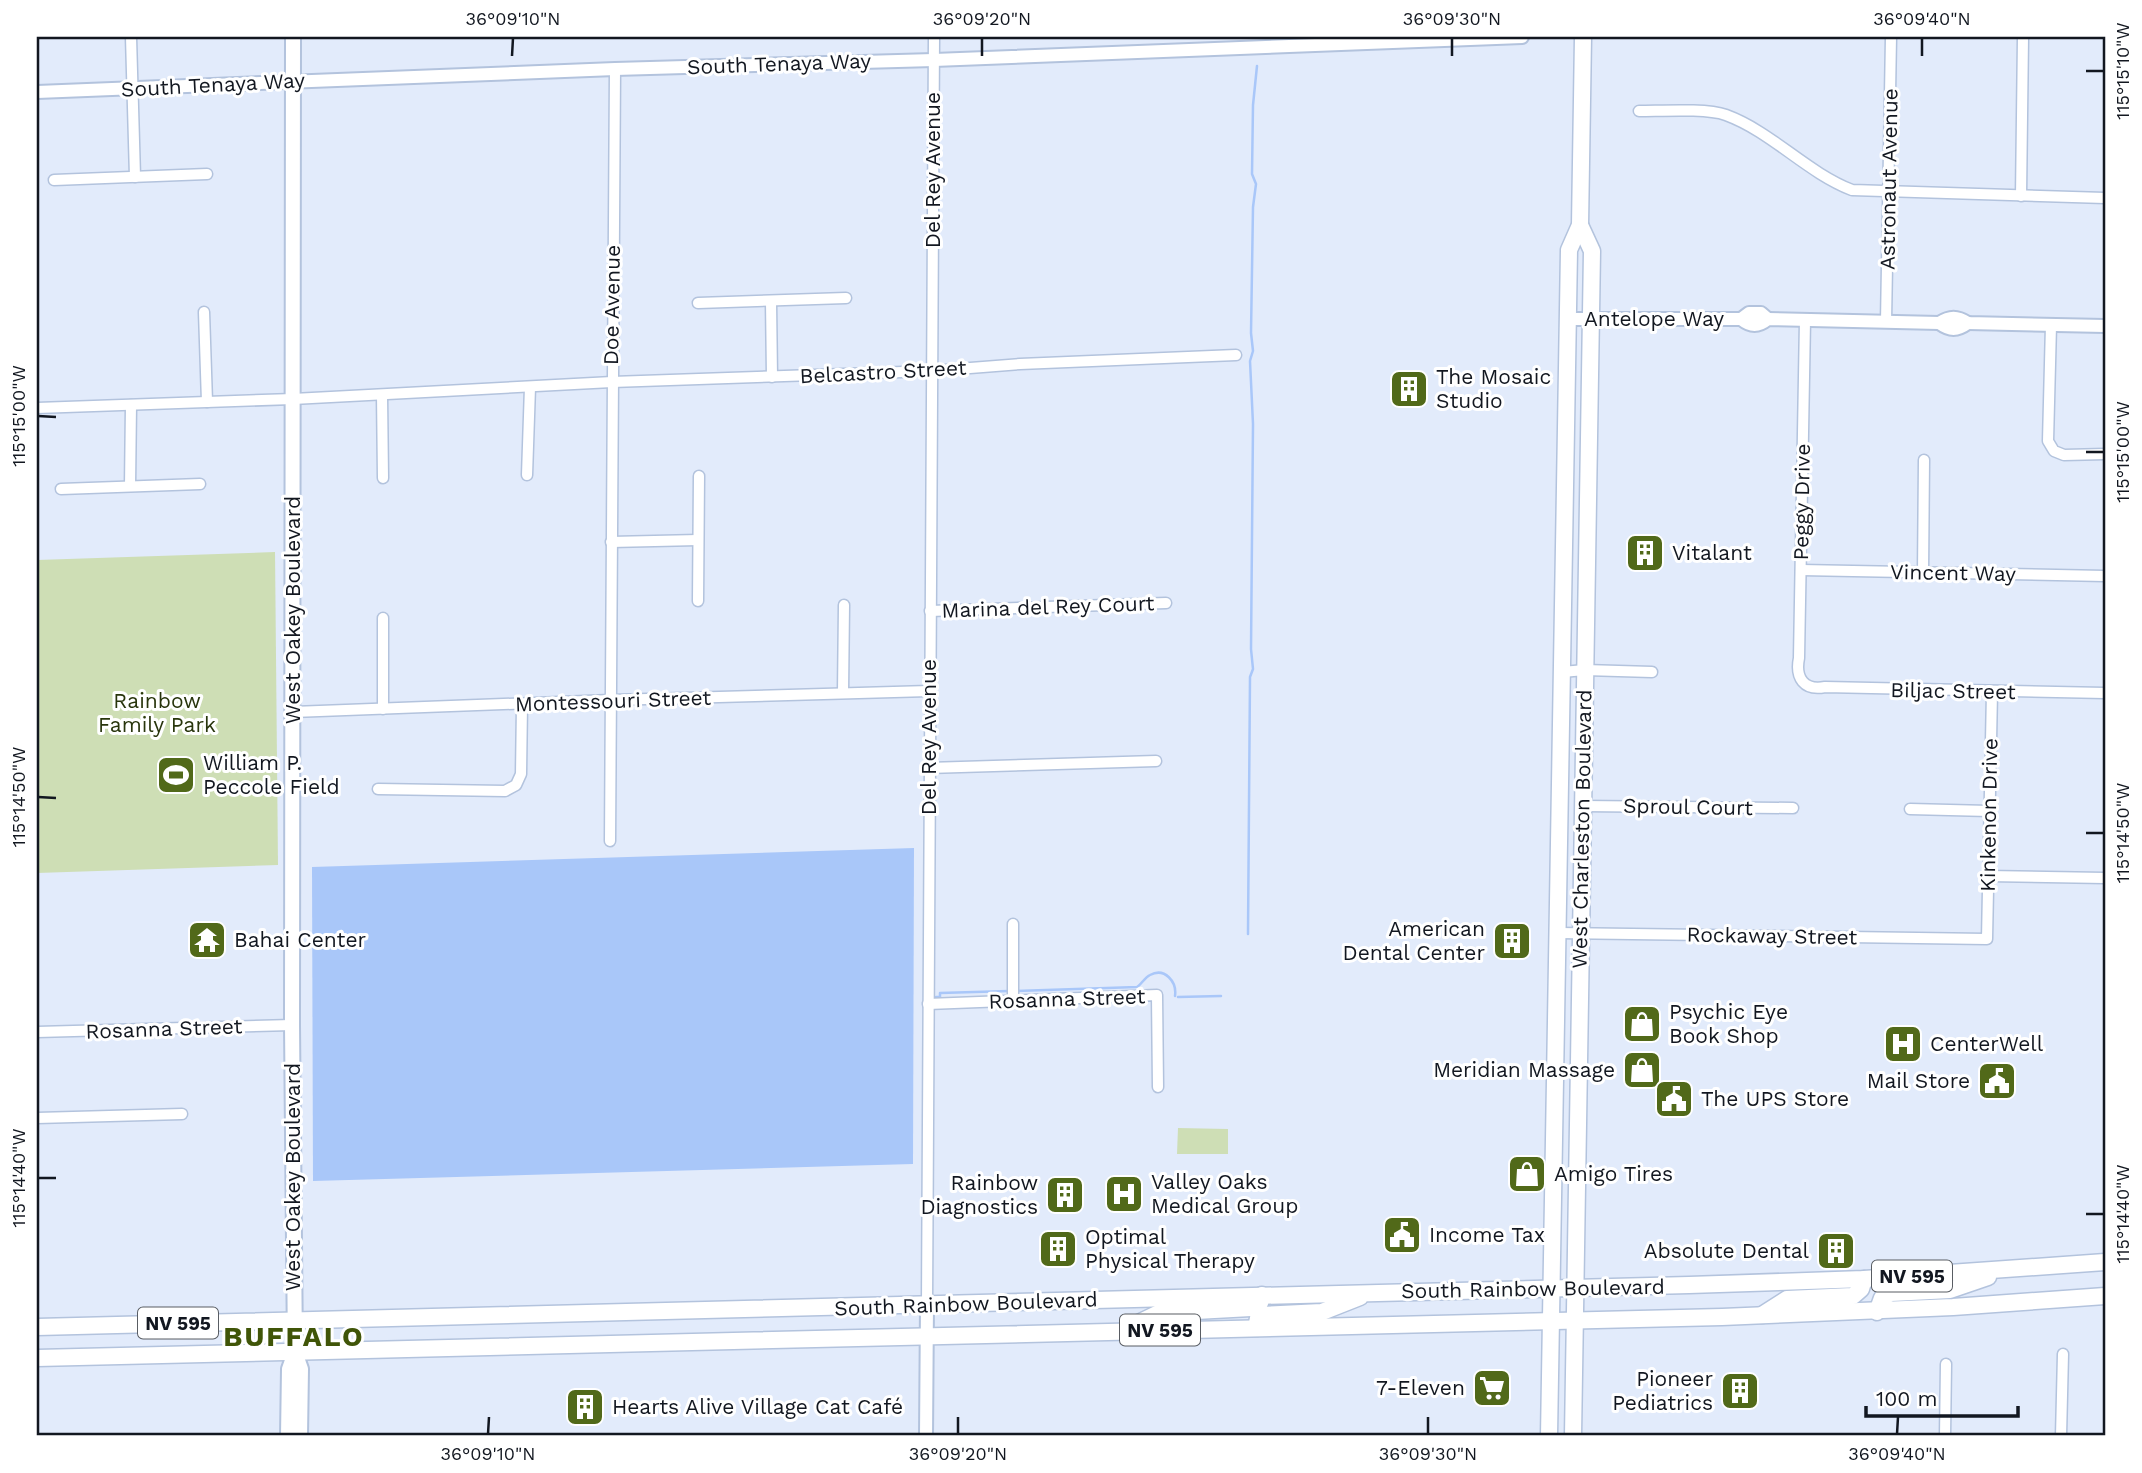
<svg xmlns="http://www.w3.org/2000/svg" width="2142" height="1473" viewBox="0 0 2142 1473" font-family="'Work Sans',sans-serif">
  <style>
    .green { fill: #cedeb5 }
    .water { fill: #a9c7f9 }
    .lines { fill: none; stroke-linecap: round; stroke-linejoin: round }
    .stream { stroke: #a9c7f9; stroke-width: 2.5 }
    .minor-casing { stroke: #b3c3dd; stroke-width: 13 }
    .tertiary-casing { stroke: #b3c3dd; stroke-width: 16 }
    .secondary-casing { stroke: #b3c3dd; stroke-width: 18 }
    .primary-casing { stroke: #b3c3dd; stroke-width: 19 }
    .minor { stroke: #fff; stroke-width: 10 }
    .tertiary { stroke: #fff; stroke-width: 12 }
    .secondary { stroke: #fff; stroke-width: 14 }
    .primary { stroke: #fff; stroke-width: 16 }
    .ticks { fill: none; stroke: #121720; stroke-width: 2.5 }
    .labels { text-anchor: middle; stroke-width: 6; stroke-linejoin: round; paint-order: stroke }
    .shield { fill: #fff; stroke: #595d63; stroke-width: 2 }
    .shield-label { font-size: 19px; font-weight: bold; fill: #121720 }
    .street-label { font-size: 21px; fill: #121720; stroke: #fff }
    .poi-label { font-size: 21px; fill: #121720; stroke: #fff; text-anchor: start }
    .park-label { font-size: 21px; fill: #28350c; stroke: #fff }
    .district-label { font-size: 28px; font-weight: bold; letter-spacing: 2px; fill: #405508; stroke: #fff }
    .neatline { fill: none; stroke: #121720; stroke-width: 2.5 }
    .ticks-label { font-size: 18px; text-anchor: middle; fill: #121720 }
  </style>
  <rect width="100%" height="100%" fill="#e2ebfb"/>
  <g class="green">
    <path d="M275,552L278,865L37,873V560Z"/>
    <path d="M1178,1128L1228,1129V1154H1177Z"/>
  </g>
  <path class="water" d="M914,848L913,1164L313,1181L312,867Z"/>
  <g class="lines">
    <g class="stream">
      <path d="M1248,934L1250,677L1253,669L1251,649L1253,424L1250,361L1253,351L1251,333L1253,207L1256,184L1252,174L1253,105L1257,66"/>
      <path d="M1016,991L1137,987C1142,984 1144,978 1150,975C1165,967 1177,982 1175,996"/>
      <path d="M936,997H940V993L1009,991"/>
      <path d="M1178,997L1221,996"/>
    </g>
    <defs>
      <g id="minor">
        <path d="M131,37L135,177"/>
        <path d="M1639,111C1661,111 1706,108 1726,115C1772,132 1806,172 1852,190L2105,198"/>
        <path d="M54,180L207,174"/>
        <path d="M2021,196L2023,37"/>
        <path d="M771,302L772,377"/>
        <path d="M698,303L846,298"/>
        <path d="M204,312L207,402"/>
        <path d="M1805,320L1799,658C1795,678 1804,691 1825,687L2105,693"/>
        <path d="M1886,322L1891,37"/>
        <path d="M2051,325L2048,441L2054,451L2064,455L2105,454"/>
        <path d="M382,395L383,478"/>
        <path d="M37,408L293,399L612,382L932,371L1020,364L1236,355"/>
        <path d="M527,475L530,387"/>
        <path d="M130,486L131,405"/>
        <path d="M61,489L200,484"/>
        <path d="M611,542L698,540"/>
        <path d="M1801,570L2105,576"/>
        <path d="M1923,573L1924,460"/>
        <path d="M698,601L699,476"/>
        <path d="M930,611L1166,603"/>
        <path d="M383,618V709"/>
        <path d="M1562,672L1585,670L1652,672"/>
        <path d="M843,692L844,605"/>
        <path d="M293,712L611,700L929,691"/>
        <path d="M928,768L1156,761"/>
        <path d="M378,789L505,791L516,785L521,774L522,705"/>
        <path d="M1583,806L1793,808"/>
        <path d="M1910,809L1989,811"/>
        <path d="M610,841L615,69"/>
        <path d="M1988,876L2105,878"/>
        <path d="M1558,933L1987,939L1992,692"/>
        <path d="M1013,1001V924"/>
        <path d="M928,1004L1157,995L1158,1087"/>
        <path d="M37,1032L292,1025"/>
        <path d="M37,1118L182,1114"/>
        <path d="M927,1304L934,37"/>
        <path d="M1945,1436L1946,1364"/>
        <path d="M2061,1436L2063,1354"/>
      </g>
      <g id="tertiary">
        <path d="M37,92L615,69L934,60L1522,37"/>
        <path d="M1567,319H1741L1749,313H1761L1768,319"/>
        <path d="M1741,319C1751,327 1758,327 1768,319L1939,323C1950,316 1957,316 1968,323L2105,326"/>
        <path d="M1939,323C1950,331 1957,331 1968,323"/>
        <path d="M926,1436L927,1304"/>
      </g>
      <g id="secondary">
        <path d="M293,37L292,1025L295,1352L301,1369L300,1436"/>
        <path d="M288,1436L289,1369L295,1352"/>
      </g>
      <g id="primary">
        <path d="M1877,1312L1882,1298L1891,1293L1950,1290L1988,1277"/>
        <path d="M1762,1315L1787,1299L1853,1296L1861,1289L1864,1279"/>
        <path d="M37,1327L1689,1285L1864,1279L2105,1262"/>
        <path d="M1128,1328L1159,1313L1251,1308L1260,1303L1262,1295"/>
        <path d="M1256,1328L1258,1318L1261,1315L1322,1312L1360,1297"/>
        <path d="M37,1358L1722,1317L1953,1307L2105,1296"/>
        <path d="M1549,1436L1569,250L1580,225L1583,37"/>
        <path d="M1573,1436L1592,251L1580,225"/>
      </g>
    </defs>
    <use href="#minor" class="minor-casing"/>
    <use href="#tertiary" class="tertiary-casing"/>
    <use href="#secondary" class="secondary-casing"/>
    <use href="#primary" class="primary-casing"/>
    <use href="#minor" class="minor"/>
    <use href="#tertiary" class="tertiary"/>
    <use href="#secondary" class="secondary"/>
    <use href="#primary" class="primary"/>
  </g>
  <path class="ticks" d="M512,56L513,38M982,56V38M1452,56V38M1922,56V38M2086,71H2104M38,416L56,417M2086,452H2104M38,797L56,798M2086,833H2104M38,1178H56M2086,1214H2104M488,1434L489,1417M958,1434V1417M1428,1434V1417M1897,1434L1898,1417"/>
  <defs>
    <symbol id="building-square" viewBox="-11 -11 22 22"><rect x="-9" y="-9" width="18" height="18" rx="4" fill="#516919" stroke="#fff"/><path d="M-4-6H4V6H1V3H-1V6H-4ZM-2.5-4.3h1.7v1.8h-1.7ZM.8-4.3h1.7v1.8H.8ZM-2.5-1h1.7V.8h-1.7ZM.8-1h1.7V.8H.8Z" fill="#fff"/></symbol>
    <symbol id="stadium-square" viewBox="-11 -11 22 22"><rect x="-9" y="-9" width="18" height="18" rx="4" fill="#516919" stroke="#fff"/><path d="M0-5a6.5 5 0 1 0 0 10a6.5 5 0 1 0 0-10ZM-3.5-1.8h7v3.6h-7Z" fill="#fff"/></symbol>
    <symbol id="temple-square" viewBox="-11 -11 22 22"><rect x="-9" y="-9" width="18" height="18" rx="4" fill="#516919" stroke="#fff"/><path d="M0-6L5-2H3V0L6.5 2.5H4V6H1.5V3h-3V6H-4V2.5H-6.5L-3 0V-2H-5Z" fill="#fff"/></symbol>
    <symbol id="shop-square" viewBox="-11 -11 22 22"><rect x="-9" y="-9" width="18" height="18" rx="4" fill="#516919" stroke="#fff"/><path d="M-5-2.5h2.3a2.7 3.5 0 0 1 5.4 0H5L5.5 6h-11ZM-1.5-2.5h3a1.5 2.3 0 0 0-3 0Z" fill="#fff"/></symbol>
    <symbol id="hospital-square" viewBox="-11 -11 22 22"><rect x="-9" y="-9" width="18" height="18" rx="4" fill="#516919" stroke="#fff"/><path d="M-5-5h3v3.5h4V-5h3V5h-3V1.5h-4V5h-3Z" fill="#fff"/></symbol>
    <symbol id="civic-square" viewBox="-11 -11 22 22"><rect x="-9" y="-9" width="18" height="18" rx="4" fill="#516919" stroke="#fff"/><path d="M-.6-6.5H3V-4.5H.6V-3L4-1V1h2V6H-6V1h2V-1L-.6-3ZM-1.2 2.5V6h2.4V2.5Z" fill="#fff"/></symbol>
    <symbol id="supermarket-square" viewBox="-11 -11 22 22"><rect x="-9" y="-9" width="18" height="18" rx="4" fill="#516919" stroke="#fff"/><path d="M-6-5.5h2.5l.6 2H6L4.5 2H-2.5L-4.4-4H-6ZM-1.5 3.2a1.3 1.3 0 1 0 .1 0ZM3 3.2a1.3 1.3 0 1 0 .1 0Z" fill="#fff"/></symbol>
  </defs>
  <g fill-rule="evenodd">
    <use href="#building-square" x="1387" y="367" width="44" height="44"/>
    <use href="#building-square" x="1623" y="531" width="44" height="44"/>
    <use href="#stadium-square" x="154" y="753" width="44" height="44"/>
    <use href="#temple-square" x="185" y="918" width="44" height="44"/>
    <use href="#building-square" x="1490" y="919" width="44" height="44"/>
    <use href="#shop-square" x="1620" y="1002" width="44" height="44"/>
    <use href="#hospital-square" x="1881" y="1022" width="44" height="44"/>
    <use href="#shop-square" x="1620" y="1048" width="44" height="44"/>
    <use href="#civic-square" x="1975" y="1059" width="44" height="44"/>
    <use href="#civic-square" x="1652" y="1077" width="44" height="44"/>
    <use href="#shop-square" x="1505" y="1152" width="44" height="44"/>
    <use href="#hospital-square" x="1102" y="1172" width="44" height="44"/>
    <use href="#building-square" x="1043" y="1173" width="44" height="44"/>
    <use href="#civic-square" x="1380" y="1213" width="44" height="44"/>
    <use href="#building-square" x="1036" y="1227" width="44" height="44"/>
    <use href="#building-square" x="1814" y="1229" width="44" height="44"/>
    <use href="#supermarket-square" x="1470" y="1366" width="44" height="44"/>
    <use href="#building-square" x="1718" y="1369" width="44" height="44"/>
    <use href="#building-square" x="563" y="1385" width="44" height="44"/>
  </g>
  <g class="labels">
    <g class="shield">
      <rect x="1872" y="1260.5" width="80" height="31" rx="5"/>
      <rect x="138" y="1307.5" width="80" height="31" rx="5"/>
      <rect x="1120" y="1314.5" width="80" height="31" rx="5"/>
    </g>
    <g class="shield-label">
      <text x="1912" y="1283">NV 595</text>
      <text x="178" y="1330">NV 595</text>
      <text x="1160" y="1337">NV 595</text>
    </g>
    <g class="street-label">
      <text transform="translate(779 64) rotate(-2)" y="7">South Tenaya Way</text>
      <text transform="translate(213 85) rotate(-3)" y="7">South Tenaya Way</text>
      <text transform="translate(933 170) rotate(-90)" y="7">Del Rey Avenue</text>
      <text transform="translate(1889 179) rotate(-89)" y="7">Astronaut Avenue</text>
      <text transform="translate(612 305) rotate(-89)" y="7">Doe Avenue</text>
      <text x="1654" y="326">Antelope Way</text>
      <text transform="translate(883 372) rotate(-3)" y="7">Belcastro Street</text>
      <text transform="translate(1802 502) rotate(-89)" y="7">Peggy Drive</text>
      <text transform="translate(1953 573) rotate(1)" y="7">Vincent Way</text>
      <text transform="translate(1048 607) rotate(-2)" y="7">Marina del Rey Court</text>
      <text transform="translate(293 610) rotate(-90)" y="7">West Oakey Boulevard</text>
      <text transform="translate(1953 691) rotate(1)" y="7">Biljac Street</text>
      <text transform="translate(613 701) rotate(-2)" y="7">Montessouri Street</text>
      <text transform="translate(929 737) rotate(-90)" y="7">Del Rey Avenue</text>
      <text transform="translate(1688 807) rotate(1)" y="7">Sproul Court</text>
      <text transform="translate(1989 815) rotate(-89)" y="7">Kinkenon Drive</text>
      <text transform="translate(1582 829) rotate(-89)" y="7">West Charleston Boulevard</text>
      <text transform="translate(1772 936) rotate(1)" y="7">Rockaway Street</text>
      <text transform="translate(1067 999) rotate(-2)" y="7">Rosanna Street</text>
      <text transform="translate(164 1029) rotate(-2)" y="7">Rosanna Street</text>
      <text transform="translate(293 1177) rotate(-90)" y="7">West Oakey Boulevard</text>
      <text transform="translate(1533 1289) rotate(-1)" y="7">South Rainbow Boulevard</text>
      <text transform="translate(966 1304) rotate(-2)" y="7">South Rainbow Boulevard</text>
    </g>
    <g class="poi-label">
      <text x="1436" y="384">The Mosaic<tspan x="1436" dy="24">Studio</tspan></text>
      <text x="1672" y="560">Vitalant</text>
      <text x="203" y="770">William P.<tspan x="203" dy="24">Peccole Field</tspan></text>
      <text x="1485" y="936" text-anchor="end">American<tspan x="1485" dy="24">Dental Center</tspan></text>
      <text x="234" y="947">Bahai Center</text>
      <text x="1669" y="1019">Psychic Eye<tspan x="1669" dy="24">Book Shop</tspan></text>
      <text x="1930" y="1051">CenterWell</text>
      <text x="1615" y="1077" text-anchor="end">Meridian Massage</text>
      <text x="1970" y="1088" text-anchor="end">Mail Store</text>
      <text x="1701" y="1106">The UPS Store</text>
      <text x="1554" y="1181">Amigo Tires</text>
      <text x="1151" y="1189">Valley Oaks<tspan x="1151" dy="24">Medical Group</tspan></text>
      <text x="1038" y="1190" text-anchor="end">Rainbow<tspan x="1038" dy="24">Diagnostics</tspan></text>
      <text x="1429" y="1242">Income Tax</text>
      <text x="1085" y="1244">Optimal<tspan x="1085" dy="24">Physical Therapy</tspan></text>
      <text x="1809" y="1258" text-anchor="end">Absolute Dental</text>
      <text x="1713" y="1386" text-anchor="end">Pioneer<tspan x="1713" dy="24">Pediatrics</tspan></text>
      <text x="1465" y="1395" text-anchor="end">7-Eleven</text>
      <text x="612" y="1414">Hearts Alive Village Cat Café</text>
    </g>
    <g class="park-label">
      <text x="157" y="708">Rainbow<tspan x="157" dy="24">Family Park</tspan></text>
    </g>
    <g class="district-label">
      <text x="294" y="1346">BUFFALO</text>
    </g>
  </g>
  <rect width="2142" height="1473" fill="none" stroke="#ffffff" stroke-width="77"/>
  <path d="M1866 1406v10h152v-10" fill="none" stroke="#121720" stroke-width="3.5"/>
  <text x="1876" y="1406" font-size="21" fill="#121720" stroke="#ffffff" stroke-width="5" paint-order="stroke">100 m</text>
  <rect x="38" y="38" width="2066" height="1396" class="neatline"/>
  <g class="ticks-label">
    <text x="513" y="25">36°09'10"N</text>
    <text x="982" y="25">36°09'20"N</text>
    <text x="1452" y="25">36°09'30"N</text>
    <text x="1922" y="25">36°09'40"N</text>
    <text transform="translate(2123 71) rotate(-90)" y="6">115°15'10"W</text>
    <text transform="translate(19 416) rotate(-90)" y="6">115°15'00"W</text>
    <text transform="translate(2123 452) rotate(-90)" y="6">115°15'00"W</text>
    <text transform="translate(19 797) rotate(-90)" y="6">115°14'50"W</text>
    <text transform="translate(2123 833) rotate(-90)" y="6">115°14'50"W</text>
    <text transform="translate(19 1178) rotate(-90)" y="6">115°14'40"W</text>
    <text transform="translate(2123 1214) rotate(-90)" y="6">115°14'40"W</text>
    <text x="488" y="1460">36°09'10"N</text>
    <text x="958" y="1460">36°09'20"N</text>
    <text x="1428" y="1460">36°09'30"N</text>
    <text x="1897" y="1460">36°09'40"N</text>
  </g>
</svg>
